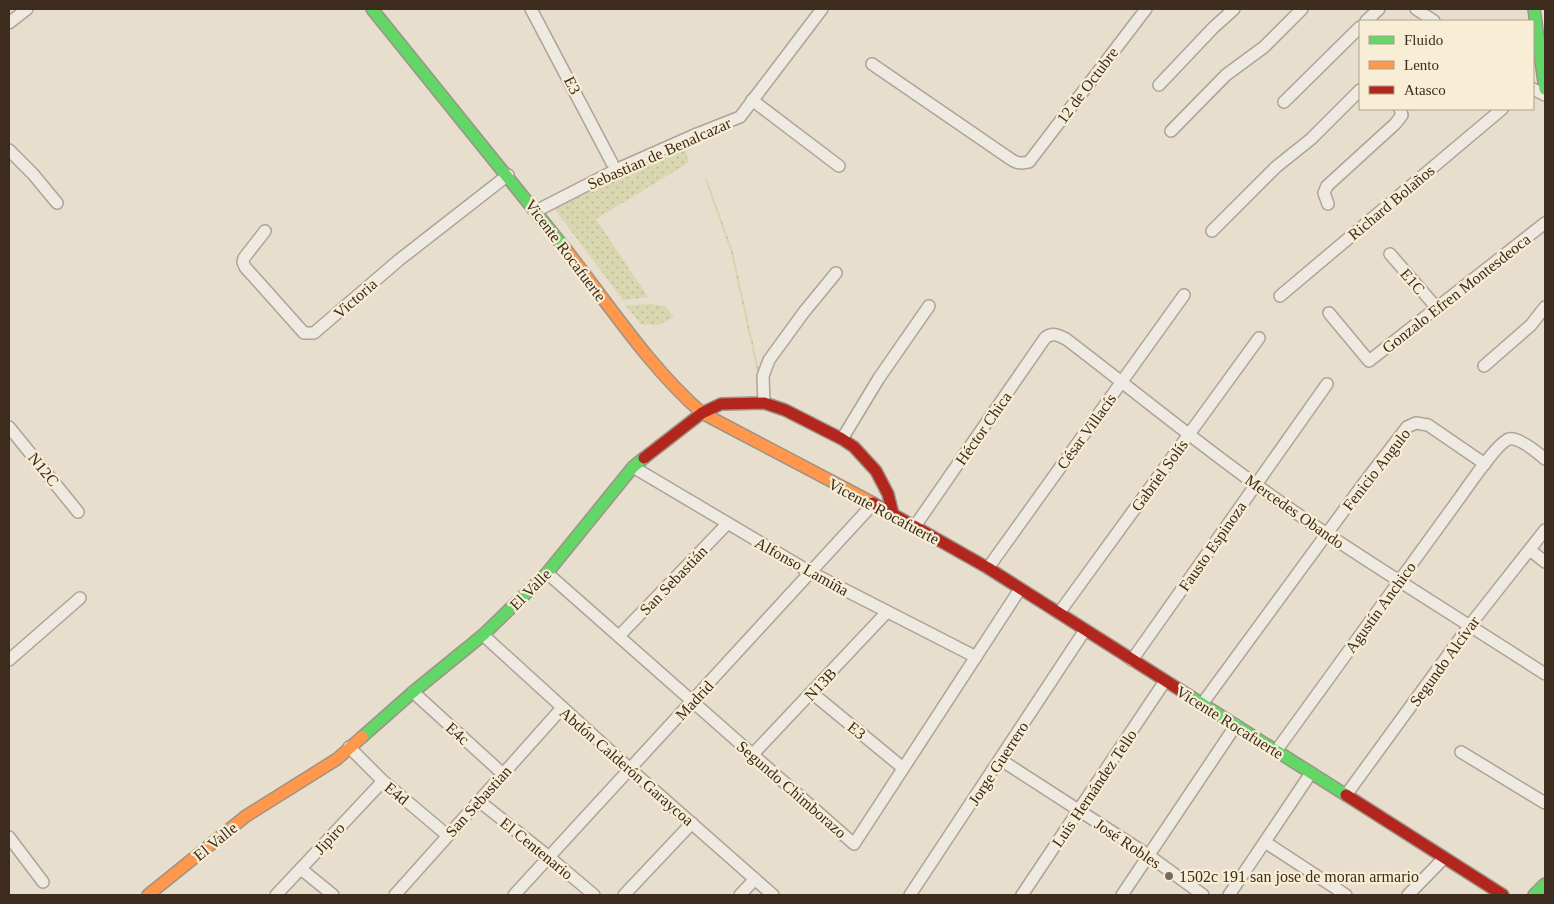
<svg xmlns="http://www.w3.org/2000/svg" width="1554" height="904" viewBox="0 0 1554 904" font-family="'Times New Roman',serif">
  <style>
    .grass { fill: url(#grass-dots) }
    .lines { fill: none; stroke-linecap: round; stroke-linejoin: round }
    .street-casing { stroke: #ada397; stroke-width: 14 }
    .fast-casing { stroke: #9d9387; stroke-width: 14 }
    .slow-casing { stroke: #9d9387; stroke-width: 14 }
    .jam-casing { stroke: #9d9387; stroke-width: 14 }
    .street { stroke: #efeae1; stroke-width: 11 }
    .fast { stroke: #63d668; stroke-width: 11 }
    .slow { stroke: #ff974d; stroke-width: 11 }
    .jam { stroke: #b3261e; stroke-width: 11 }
    .poi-dot { fill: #796a5c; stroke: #f8edd5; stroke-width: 2 }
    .labels { text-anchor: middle; stroke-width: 4.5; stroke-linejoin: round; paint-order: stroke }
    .street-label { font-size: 16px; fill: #3d2c1e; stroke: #f8edd5 }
    .poi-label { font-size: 16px; fill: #3d2c1e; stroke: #f8edd5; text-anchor: start }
  </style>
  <defs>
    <pattern id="grass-dots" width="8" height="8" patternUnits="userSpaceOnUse" patternTransform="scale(1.25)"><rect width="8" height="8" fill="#d9d7b0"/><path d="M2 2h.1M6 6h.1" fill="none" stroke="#bbb997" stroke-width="1.8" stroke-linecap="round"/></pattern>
  </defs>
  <rect width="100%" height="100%" fill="#e8dece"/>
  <g class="grass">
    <path d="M685,141L688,163L596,219L648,297L623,300L553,207L618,163Z"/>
    <path d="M705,179H707L733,252L760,375L758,376L731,253Z"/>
    <path d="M651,304L665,306L674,317L658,325L641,324L625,305Z"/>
  </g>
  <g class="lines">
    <defs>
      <g id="street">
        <path d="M531,9L612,163"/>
        <path d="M1416,9L1434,21"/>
        <path d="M1366,21L1379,9"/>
        <path d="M9,23L27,9"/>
        <path d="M872,64L1009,158C1016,163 1020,164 1029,162L1146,9"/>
        <path d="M1159,85L1213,28L1234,9"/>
        <path d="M1533,89L1545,95"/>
        <path d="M752,100L839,166"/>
        <path d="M1284,102L1360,27"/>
        <path d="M1171,131L1226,75L1264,47L1302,9"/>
        <path d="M9,150L33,174L57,203"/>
        <path d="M1328,204L1324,193L1327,186L1395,124L1402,115L1400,109"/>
        <path d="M536,211L620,168L697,134L740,117L822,9"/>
        <path d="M265,231L244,258L243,262L245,267L304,333H314L399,260L508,175"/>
        <path d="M1212,231L1276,167L1311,139L1360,90"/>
        <path d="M1390,254L1436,307"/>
        <path d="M1280,296L1502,109"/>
        <path d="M1329,313L1369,361L1545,223"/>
        <path d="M1484,366L1531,325L1545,307"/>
        <path d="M764,403L763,376L769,360L804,312L836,273"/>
        <path d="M9,427L78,512"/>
        <path d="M842,439L879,378L929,306"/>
        <path d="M633,467L810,572L976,657"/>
        <path d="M915,526L1045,338C1052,332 1058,335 1066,339C1129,387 1190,437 1255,484C1349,552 1448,611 1545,674"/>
        <path d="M1530,550L1545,562"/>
        <path d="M988,568L1184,295"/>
        <path d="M547,573L854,844L1020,589"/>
        <path d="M1059,613L1259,338"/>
        <path d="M483,635L630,769L773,895"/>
        <path d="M619,636L727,524"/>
        <path d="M9,660L80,598"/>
        <path d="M1132,660L1327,384"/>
        <path d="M413,692L503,774"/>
        <path d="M812,693L903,768"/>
        <path d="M1202,704L1364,483L1407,427L1416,423L1428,425L1485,464"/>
        <path d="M349,747L383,781L447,835"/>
        <path d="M1276,751C1338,666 1399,581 1461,496C1469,485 1498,442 1509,439C1519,437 1538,453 1545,459"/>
        <path d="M1461,752L1545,803"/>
        <path d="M753,754L887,612"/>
        <path d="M1001,760L1148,855L1203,895"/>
        <path d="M1346,795L1470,625L1545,530"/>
        <path d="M479,801L549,857L594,895"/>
        <path d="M9,837L43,882"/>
        <path d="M1265,842L1346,895"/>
        <path d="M301,869L333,895"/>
        <path d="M276,895L383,781"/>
        <path d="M395,895L562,708"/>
        <path d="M514,895L873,504"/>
        <path d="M624,895L692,823"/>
        <path d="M740,895L755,879"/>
        <path d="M910,895L1085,630"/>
        <path d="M1022,895L1165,681"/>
        <path d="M1122,895L1236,725"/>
        <path d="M1229,895L1311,773"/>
        <path d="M1408,895L1444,858"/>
      </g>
      <g id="fast">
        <path d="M372,9L567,251"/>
        <path d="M1534,9L1545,89"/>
        <path d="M1188,695L1346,795"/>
        <path d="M362,737L413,692L483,635L547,573L633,467L644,458"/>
        <path d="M1534,895L1545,884"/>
      </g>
      <g id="slow">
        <path d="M567,251C609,305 651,369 702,413L873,503"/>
        <path d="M148,895L246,816L337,759L362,737"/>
      </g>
      <g id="jam">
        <path d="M644,458L702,413L721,404L764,403L785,410L842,439L854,447L876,471L888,494L893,514"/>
        <path d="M873,503L988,568L1188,695"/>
        <path d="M1346,795L1503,895"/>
      </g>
    </defs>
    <use href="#street" class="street-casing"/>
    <use href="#fast" class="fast-casing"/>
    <use href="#slow" class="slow-casing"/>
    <use href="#jam" class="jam-casing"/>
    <use href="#street" class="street"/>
    <use href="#fast" class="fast"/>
    <use href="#slow" class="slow"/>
    <use href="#jam" class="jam"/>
  </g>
  <circle class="poi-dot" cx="1169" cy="876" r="5"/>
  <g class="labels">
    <g class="street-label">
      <text transform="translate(573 85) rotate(63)" y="6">E3</text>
      <text transform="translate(1087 85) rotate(-53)" y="6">12 de Octubre</text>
      <text transform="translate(659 153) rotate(-24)" y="6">Sebastian de Benalcazar</text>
      <text transform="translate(1391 202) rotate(-40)" y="6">Richard Bolaños</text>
      <text transform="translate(566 250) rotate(53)" y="6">Vicente Rocafuerte</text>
      <text transform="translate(1413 281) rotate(49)" y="6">E1C</text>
      <text transform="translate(1456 293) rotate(-38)" y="6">Gonzalo Efren Montesdeoca</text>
      <text transform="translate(355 298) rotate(-41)" y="6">Victoria</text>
      <text transform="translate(983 428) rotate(-55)" y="6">Héctor Chica</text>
      <text transform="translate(1086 431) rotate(-54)" y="6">César Villacís</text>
      <text transform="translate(44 469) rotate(51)" y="6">N12C</text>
      <text transform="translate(1376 469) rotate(-52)" y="6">Fenicio Angulo</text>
      <text transform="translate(1159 475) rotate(-54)" y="6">Gabriel Solís</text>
      <text transform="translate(884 511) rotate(28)" y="6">Vicente Rocafuerte</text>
      <text transform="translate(1295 511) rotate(35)" y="6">Mercedes Obando</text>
      <text transform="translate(1212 546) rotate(-55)" y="6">Fausto Espinoza</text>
      <text transform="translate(802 566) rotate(29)" y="6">Alfonso Lamiña</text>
      <text transform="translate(673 580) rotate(-46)" y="6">San Sebastián</text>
      <text transform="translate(530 589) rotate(-45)" y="6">El Valle</text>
      <text transform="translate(1380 607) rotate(-54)" y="6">Agustín Anchico</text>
      <text transform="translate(1444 661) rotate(-54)" y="6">Segundo Alcívar</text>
      <text transform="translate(820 684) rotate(-47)" y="6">N13B</text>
      <text transform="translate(694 700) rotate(-47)" y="6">Madrid</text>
      <text transform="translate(1230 722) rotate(32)" y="6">Vicente Rocafuerte</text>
      <text transform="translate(857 730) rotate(39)" y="6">E3</text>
      <text transform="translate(458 733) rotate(42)" y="6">E4c</text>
      <text transform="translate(998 763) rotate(-57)" y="6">Jorge Guerrero</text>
      <text transform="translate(627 766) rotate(41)" y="6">Abdón Calderón Garaycoa</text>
      <text transform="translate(1094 788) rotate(-56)" y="6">Luis Hernández Tello</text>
      <text transform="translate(792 789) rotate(41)" y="6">Segundo Chimborazo</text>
      <text transform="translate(397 793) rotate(39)" y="6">E4d</text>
      <text transform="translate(478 801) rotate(-48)" y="6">San Sebastian</text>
      <text transform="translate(329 838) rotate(-47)" y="6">Jipiro</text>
      <text transform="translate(215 841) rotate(-39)" y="6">El Valle</text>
      <text transform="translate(1128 843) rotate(34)" y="6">José Robles</text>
      <text transform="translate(537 848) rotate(39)" y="6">El Centenario</text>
    </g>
    <g class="poi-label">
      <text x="1179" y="882">1502c 191 san jose de moran armario</text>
    </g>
  </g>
  <rect width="1554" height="904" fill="none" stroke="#3d2c1e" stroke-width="20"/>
  <rect x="1359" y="20" width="175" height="90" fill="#f8edd5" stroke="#ada08c"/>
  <rect x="1369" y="36" width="25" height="8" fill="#63d668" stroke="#ada08c"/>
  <text x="1404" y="45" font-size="15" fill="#3d2c1e">Fluido</text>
  <rect x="1369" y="61" width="25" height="8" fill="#ff974d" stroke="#ada08c"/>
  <text x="1404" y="70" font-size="15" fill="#3d2c1e">Lento</text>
  <rect x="1369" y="86" width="25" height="8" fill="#b3261e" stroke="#ada08c"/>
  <text x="1404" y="95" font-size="15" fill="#3d2c1e">Atasco</text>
</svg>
